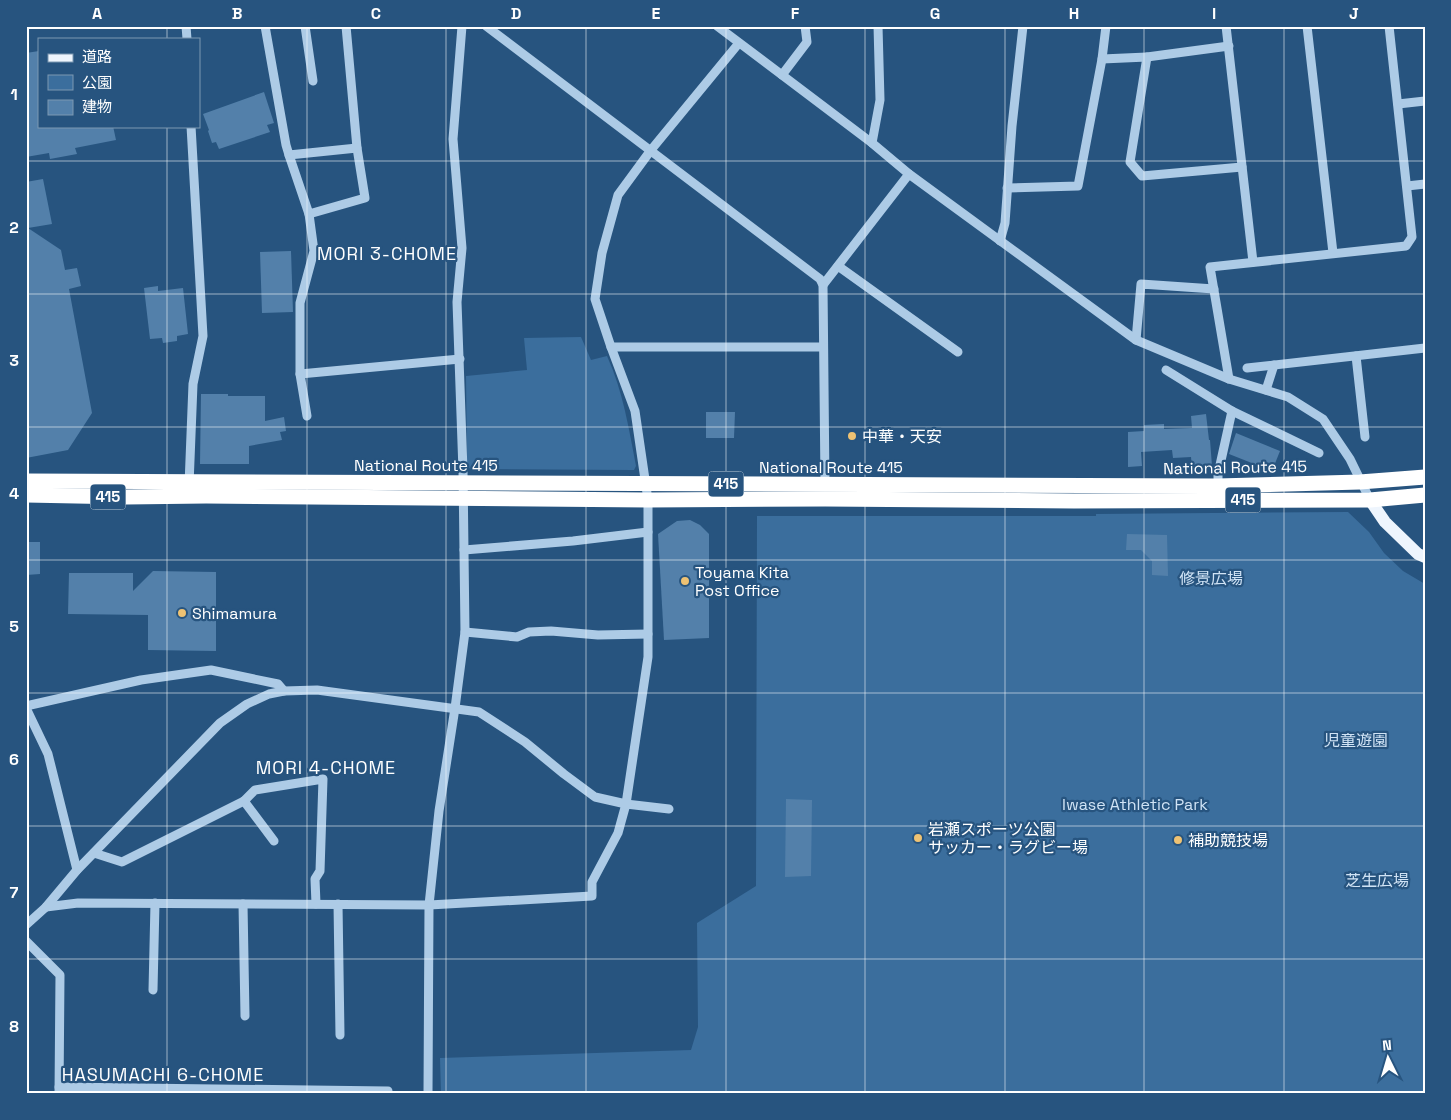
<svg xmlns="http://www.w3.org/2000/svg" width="1451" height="1120" viewBox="0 0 1451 1120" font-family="'Space Grotesk','Noto Sans JP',sans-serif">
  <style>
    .green { fill: #3b6e9d }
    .building { fill: #5380aa }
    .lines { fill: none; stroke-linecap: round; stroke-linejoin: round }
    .minor { stroke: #adcbe6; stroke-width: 9 }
    .major { stroke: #eef5fd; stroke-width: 12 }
    .highway { stroke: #fff; stroke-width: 15 }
    .grid { fill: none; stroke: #fff; stroke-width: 1; stroke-opacity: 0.55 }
    .poi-dot { fill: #eec273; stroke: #27547f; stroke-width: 2 }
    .labels { text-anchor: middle; stroke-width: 4.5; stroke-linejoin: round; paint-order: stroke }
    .shield { fill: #27547f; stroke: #beccd9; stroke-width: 1 }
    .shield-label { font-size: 15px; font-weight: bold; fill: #fff }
    .poi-label { font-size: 16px; fill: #fff; stroke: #27547f; text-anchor: start }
    .street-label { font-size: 16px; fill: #fff; stroke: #27547f }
    .park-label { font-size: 16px; fill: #d0e3f5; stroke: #27547f }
    .neighbourhood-label { font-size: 18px; letter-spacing: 1px; fill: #fff; stroke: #27547f }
    .neatline { fill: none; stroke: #fff; stroke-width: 2 }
    .grid-label { font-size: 16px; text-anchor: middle; font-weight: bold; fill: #fff }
  </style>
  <rect width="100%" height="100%" fill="#27547f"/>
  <g class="green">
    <path d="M581,337L591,360L607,356C623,391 629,429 636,466L634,470L470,469L467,463L466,376L527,370L524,338Z"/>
    <path d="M1348,512L1369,532L1384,553L1403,571L1425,584V1094H441L440,1058L691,1050L698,1027L697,923L756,886L757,516H1096V514Z"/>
  </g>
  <g class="building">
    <path d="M39,51V126H113L116,140L75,148L77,154L50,159L49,153L26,157V53Z"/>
    <path d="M264,92L274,123L267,125L270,132L219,149L216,142L212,143L208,131L209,130L203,114Z"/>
    <path d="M43,179L52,224L28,228L61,250L65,270L77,268L81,286L69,289L92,413L68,450L26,458V182Z"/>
    <path d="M291,251L293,312L262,313L260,252Z"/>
    <path d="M158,286V291L183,288L188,334L177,336V341L163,343L162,338L150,339L144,288Z"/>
    <path d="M201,394H228V396H265V421L284,417L286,431L280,432L282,440L249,446V464H200Z"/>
    <path d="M706,412H735L734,438H706Z"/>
    <path d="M1206,414L1209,440H1210L1212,466L1192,468L1191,457L1173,458L1172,450L1141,452L1142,466L1128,467V432L1144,431V425L1164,424V429L1192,428L1191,416Z"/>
    <path d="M1236,433L1280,451L1272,471L1229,454Z"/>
    <path d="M690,520L700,525L709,534V638L664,640L658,534L677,521Z"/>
    <path d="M1127,534L1167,535L1168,576L1152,575V561L1141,550H1126Z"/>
    <path d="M26,542H40V574L26,575Z"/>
    <path d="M153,571L216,572V651L148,650V615L68,614L69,573H133V591Z"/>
    <path d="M786,799L812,800L811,876L785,877Z"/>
  </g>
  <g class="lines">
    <g class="minor">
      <path d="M186,26L187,39"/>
      <path d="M265,26L286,145L289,155L357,148L346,26"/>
      <path d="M305,26L313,81"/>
      <path d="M486,26L820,279L823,285L825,485"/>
      <path d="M717,26L872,143L909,174L1136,340L1229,379L1288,397L1323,419L1350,459L1370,500"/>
      <path d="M1226,26L1253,262"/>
      <path d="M1307,26L1333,253"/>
      <path d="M1147,57L1229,46"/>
      <path d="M1102,59L1147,57L1130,162L1142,176L1242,167"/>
      <path d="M782,75L807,42L805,26"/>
      <path d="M1398,104L1425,101"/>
      <path d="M872,143L880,100L878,26"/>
      <path d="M289,155L309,214L365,198L357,148"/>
      <path d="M1407,186L1425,184"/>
      <path d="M1007,188L1078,186L1102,59L1106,26"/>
      <path d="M1000,241L1005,223L1012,126L1023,26"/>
      <path d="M838,266L958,352"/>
      <path d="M823,285L909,174"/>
      <path d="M1136,340L1141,284L1214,289"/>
      <path d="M611,347H823"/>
      <path d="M1356,356L1365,437"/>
      <path d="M1247,368L1425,348"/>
      <path d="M1166,370L1232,411L1319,453"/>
      <path d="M300,374L460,359"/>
      <path d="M1229,379L1210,267L1406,246L1412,237L1389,26"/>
      <path d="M1266,390L1274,365"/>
      <path d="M307,416L300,374V303L314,251L309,214"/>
      <path d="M189,485L193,384L203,336L191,126"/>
      <path d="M1218,489V474L1232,411"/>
      <path d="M464,550L573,541L648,532"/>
      <path d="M465,632L517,637L529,632L551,631L598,635L648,634"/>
      <path d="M26,706L141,680L211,670L278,684L284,691"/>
      <path d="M26,708L48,754L77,870"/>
      <path d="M274,841L244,801L255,790L323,779L320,871L315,879L316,904"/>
      <path d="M94,853L122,862L244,801"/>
      <path d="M243,904L245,1016"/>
      <path d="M338,904L340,1035"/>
      <path d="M46,907L78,903L429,905L592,896V882L618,833L626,804L669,809"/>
      <path d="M26,925L46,907L77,870L220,723L247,704L269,694L284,691L317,690L479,712L525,742L564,774L595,797L626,804L648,657V500L635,411L611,347L595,299L602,253L618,195L651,150L739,43"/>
      <path d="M26,941L60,975L59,1094"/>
      <path d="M153,990L155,903"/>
      <path d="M59,1087L388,1091"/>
      <path d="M428,1094L429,905L439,811L455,708L465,632L463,471L457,302L462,248L453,139L462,26"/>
    </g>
    <path class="major" d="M1370,500L1385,522L1418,554L1425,557"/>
    <g class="highway">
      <path d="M26,481L1218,486L1360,482L1425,477"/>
      <path d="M26,495L126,497L206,496L648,500L825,499L1074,501L1370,500L1425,495"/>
    </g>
  </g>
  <path class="grid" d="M167,26V39M307,26V1094M446,26V1094M586,26V1094M726,26V1094M865,26V1094M1005,26V1094M1144,26V1094M1284,26V1094M167,126V1094M26,161H1425M26,294H1425M26,427H1425M26,560H1425M26,693H1425M26,826H1425M26,959H1425"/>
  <g class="poi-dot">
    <circle cx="852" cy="436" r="5"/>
    <circle cx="685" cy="581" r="5"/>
    <circle cx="182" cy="613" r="5"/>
    <circle cx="918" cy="838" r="5"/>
    <circle cx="1178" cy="840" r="5"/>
  </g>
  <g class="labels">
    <g class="shield">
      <rect x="708.5" y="471.5" width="35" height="25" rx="4"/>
      <rect x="90.5" y="484.5" width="35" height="25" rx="4"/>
      <rect x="1225.5" y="487.5" width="35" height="25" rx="4"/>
    </g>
    <g class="shield-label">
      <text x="726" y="489">415</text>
      <text x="108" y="502">415</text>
      <text x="1243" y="505">415</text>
    </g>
    <g class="poi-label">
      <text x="862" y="442">中華・天安</text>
      <text x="695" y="578">Toyama Kita<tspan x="695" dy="18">Post Office</tspan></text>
      <text x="192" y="619">Shimamura</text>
      <text x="928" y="835">岩瀬スポーツ公園<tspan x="928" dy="18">サッカー・ラグビー場</tspan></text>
      <text x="1188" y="846">補助競技場</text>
    </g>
    <g class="street-label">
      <text x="426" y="471">National Route 415</text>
      <text x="831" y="473">National Route 415</text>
      <text transform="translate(1235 467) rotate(-1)" y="6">National Route 415</text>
    </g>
    <g class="park-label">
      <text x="1211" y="584">修景広場</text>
      <text x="1356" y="746">児童遊園</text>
      <text x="1135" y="810">Iwase Athletic Park</text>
      <text x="1377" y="886">芝生広場</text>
    </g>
    <g class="neighbourhood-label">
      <text x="387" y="260">MORI 3-CHOME</text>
      <text x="326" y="774">MORI 4-CHOME</text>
      <text x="163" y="1081">HASUMACHI 6-CHOME</text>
    </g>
  </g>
  <rect width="1451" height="1120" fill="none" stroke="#27547f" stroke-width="55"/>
  <rect x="38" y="38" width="162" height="90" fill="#27547f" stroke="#7d98b2"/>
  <rect x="48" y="54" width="25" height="8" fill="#eef5fd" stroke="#7d98b2"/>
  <text x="82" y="62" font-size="15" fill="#ffffff">道路</text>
  <rect x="48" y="75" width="25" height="15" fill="#3b6e9d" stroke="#7d98b2"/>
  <text x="82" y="88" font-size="15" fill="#ffffff">公園</text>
  <rect x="48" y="100" width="25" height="15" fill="#5380aa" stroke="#7d98b2"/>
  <text x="82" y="112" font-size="15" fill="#ffffff">建物</text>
  <g transform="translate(1388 1058) rotate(355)" stroke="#27547f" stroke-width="4" paint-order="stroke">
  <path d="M0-4L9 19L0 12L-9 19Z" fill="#ffffff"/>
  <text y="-8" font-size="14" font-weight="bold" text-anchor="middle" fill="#ffffff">N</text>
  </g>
  <rect x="28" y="28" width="1396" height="1064" class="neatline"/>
  <g class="grid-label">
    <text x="97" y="19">A</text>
    <text x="237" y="19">B</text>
    <text x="376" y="19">C</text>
    <text x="516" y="19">D</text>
    <text x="656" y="19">E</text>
    <text x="795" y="19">F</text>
    <text x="935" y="19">G</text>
    <text x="1074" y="19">H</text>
    <text x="1214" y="19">I</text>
    <text x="1354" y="19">J</text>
    <text x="14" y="100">1</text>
    <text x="14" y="233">2</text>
    <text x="14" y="366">3</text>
    <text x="14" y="499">4</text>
    <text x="14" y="632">5</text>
    <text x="14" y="765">6</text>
    <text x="14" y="898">7</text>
    <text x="14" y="1032">8</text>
  </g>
</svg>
